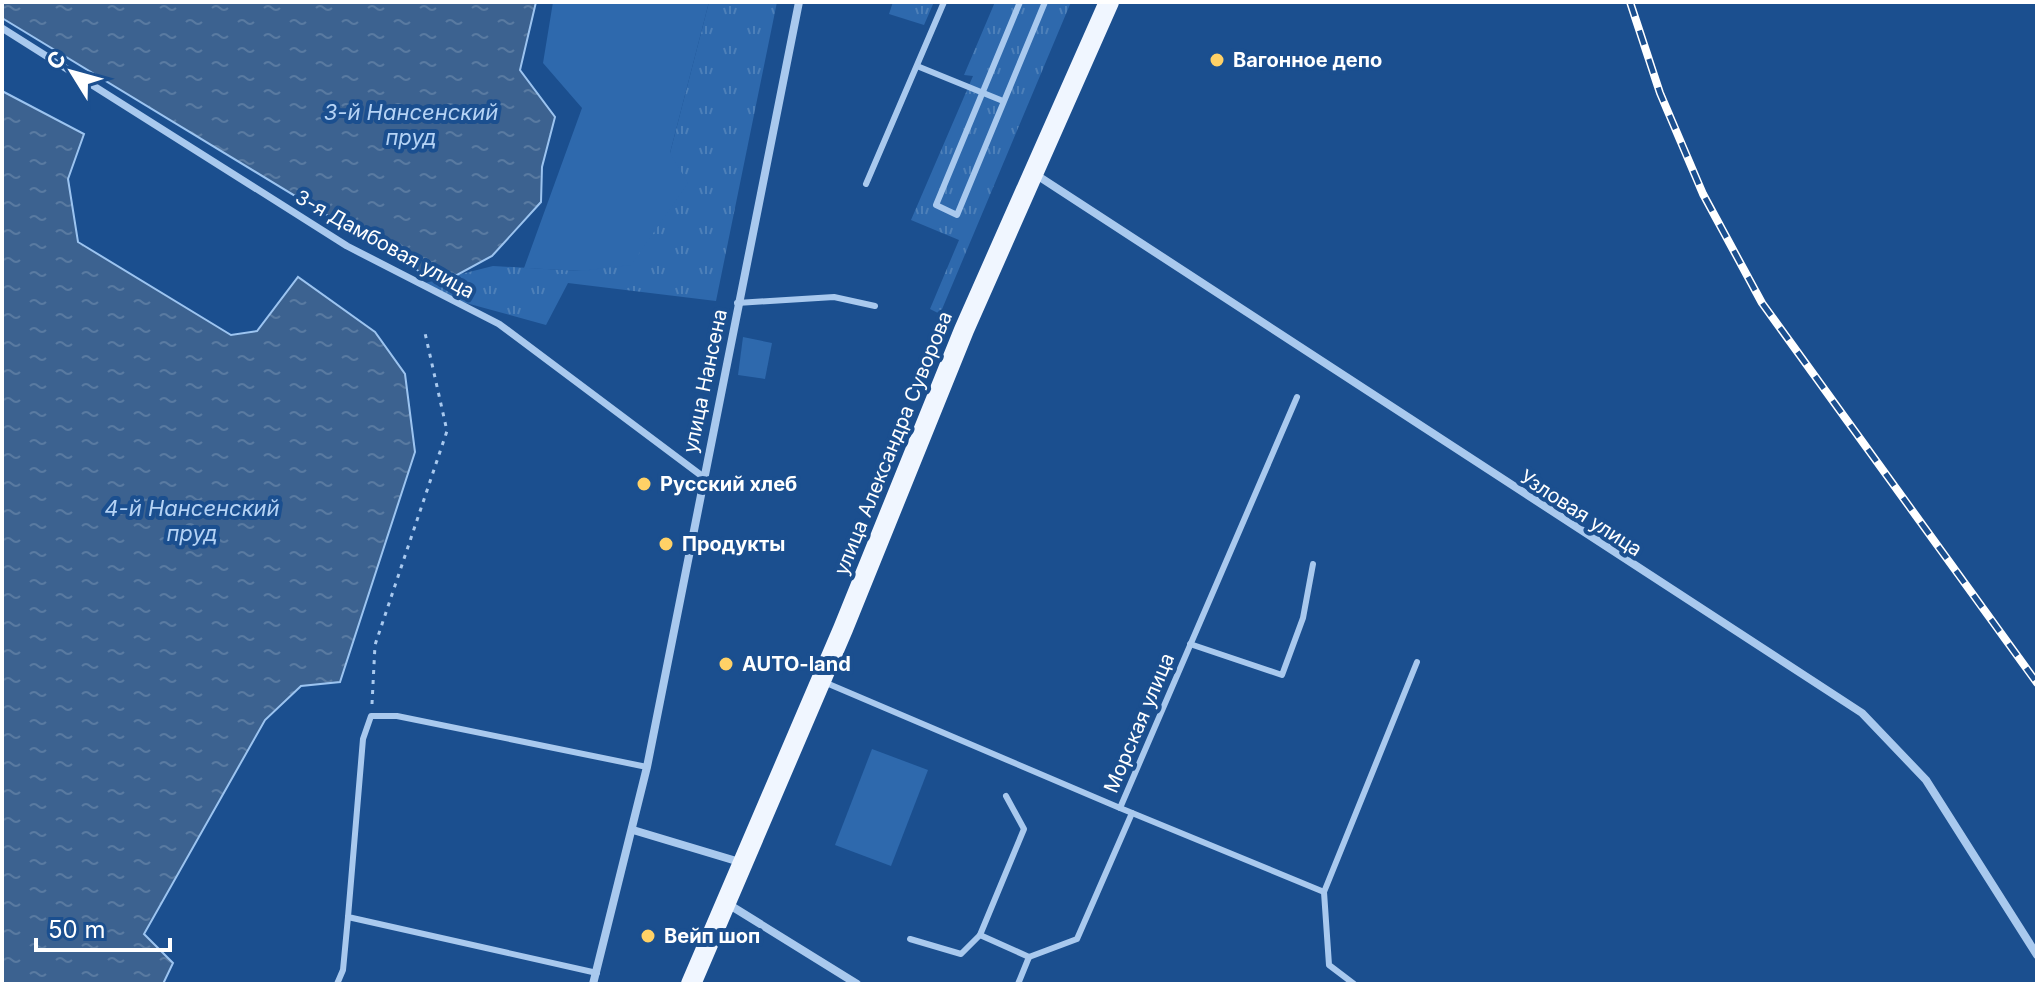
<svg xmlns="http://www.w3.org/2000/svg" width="2039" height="986" viewBox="0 0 2039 986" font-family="Inter,sans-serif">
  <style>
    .grass { fill: url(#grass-tufts) }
    .green { fill: #2e69ad }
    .water { fill: url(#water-ripples); stroke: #9cc4f0; stroke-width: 2 }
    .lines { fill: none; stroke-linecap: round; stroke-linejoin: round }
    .path { stroke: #a9c9ee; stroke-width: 3; stroke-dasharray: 4 6; stroke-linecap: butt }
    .service { stroke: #a9c9ee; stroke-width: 6 }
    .pedestrian { stroke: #a9c9ee; stroke-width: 7 }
    .minor { stroke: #a9c9ee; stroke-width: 8 }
    .primary { stroke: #f0f6ff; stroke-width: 20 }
    .rail-casing { stroke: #fff; stroke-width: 8 }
    .rail { stroke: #1b4f8f; stroke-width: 5; stroke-dasharray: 15; stroke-linecap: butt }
    .poi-dot { fill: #ffd166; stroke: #1b4f8f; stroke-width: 3 }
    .labels { text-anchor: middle; stroke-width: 8; stroke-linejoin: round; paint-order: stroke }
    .poi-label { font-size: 20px; font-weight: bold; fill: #fff; stroke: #1b4f8f; text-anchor: start }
    .street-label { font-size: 20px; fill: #fff; stroke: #1b4f8f }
    .water-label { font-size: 22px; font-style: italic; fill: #b5d3f5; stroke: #1b4f8f }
  </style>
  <defs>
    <pattern id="grass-tufts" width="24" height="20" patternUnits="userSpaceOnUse" patternTransform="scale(2)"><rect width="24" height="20" fill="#2e69ad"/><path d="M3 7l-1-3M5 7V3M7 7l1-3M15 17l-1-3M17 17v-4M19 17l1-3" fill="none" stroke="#4d80b9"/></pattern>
    <pattern id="water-ripples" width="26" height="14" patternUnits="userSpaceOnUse" patternTransform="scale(2)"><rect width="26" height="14" fill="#3c6290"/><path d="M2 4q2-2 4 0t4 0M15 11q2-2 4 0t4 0" fill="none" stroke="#597aa1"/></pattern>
  </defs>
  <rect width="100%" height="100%" fill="#1b4f8f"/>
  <g class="grass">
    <path d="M709,2H777L716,301L568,283L546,325L455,300L417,285L493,266L581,271L670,153Z"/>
    <path d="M893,2H934L924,25L889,14Z"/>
    <path d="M995,2H1071L940,314L930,309L959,240L911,220L973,76L964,75Z"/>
  </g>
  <g class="green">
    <path d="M553,2H709L670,153L688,183L631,265L581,271L524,268L582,108L543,63Z"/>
    <path d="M743,337L772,343L765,379L738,375Z"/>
    <path d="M872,749L928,770L891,866L835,845Z"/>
  </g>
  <g class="water">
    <path d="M2,2H536L520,70L555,117L542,167L541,202L492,256L457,275L422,273L2,18Z"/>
    <path d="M2,91L84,134L68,179L78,242L231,335L257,331L298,277L375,332L405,374L415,452L340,682L301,686L265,720L144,934L173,963L163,984H2Z"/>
  </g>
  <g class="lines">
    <path class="path" d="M372,704L375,645L447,431L425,333"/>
    <g class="service">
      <path d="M1020,2L936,205L957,215L1045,2"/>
      <path d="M917,66L1003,101"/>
      <path d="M866,184L944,2"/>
      <path d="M737,303L834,297L875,306"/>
      <path d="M1190,644L1282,675L1303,618L1313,564"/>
      <path d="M824,682L1120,808L1297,397"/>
      <path d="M1120,808L1324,892"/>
      <path d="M980,935L1024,829L1006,796"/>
      <path d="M910,939L961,954L980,935L1029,957L1077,939L1132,813"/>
      <path d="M597,973L348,917L363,739L371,716H397L647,767"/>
      <path d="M337,984L343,970L348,917"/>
      <path d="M1018,984L1029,957"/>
      <path d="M1354,984L1329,965L1324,892L1417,662"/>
    </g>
    <path class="pedestrian" d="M2,28L347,246L499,324L702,476"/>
    <g class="minor">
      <path d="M1035,174L1862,713L1926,780L2037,955"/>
      <path d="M633,830L743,863"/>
      <path d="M728,904L857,984"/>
      <path d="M593,984L647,767L799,2"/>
    </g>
    <path class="primary" d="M691,984L843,629L964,330L1109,2"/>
    <defs>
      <path id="rail" d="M1630,2L1660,93L1703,194L1762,303L2037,683"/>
    </defs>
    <use href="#rail" class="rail-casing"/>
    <use href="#rail" class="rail"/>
  </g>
  <g class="poi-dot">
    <circle cx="1217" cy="60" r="8"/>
    <circle cx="644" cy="484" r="8"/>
    <circle cx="666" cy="544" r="8"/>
    <circle cx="726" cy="664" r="8"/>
    <circle cx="648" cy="936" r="8"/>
  </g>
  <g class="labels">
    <g class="poi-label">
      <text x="1233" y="67">Вагонное депо</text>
      <text x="660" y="491">Русский хлеб</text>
      <text x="682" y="551">Продукты</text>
      <text x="742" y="671">AUTO-land</text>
      <text x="664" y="943">Вейп шоп</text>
    </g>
    <g class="street-label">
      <text transform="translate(385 244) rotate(29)" y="7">3-я Дамбовая улица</text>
      <text transform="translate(705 381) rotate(-78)" y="7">улица Нансена</text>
      <text transform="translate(893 443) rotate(-68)" y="7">улица Александра Суворова</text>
      <text transform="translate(1581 513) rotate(33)" y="7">Узловая улица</text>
      <text transform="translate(1139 723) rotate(-67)" y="7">Морская улица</text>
    </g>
    <g class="water-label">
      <text x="411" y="120">3-й Нансенский<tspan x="411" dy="25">пруд</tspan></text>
      <text x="192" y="516">4-й Нансенский<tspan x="192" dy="25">пруд</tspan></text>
    </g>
  </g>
  <rect width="2039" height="986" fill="none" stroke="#ffffff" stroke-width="8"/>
  <g transform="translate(72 72) rotate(307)" stroke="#1b4f8f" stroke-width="6" paint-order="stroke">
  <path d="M0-6L14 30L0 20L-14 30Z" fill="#ffffff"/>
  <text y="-12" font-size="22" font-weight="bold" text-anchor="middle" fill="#ffffff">С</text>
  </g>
  <path d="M36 938v12h134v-12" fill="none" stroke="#ffffff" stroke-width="4"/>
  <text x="48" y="938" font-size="24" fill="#ffffff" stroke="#1b4f8f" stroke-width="6" paint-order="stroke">50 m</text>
</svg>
